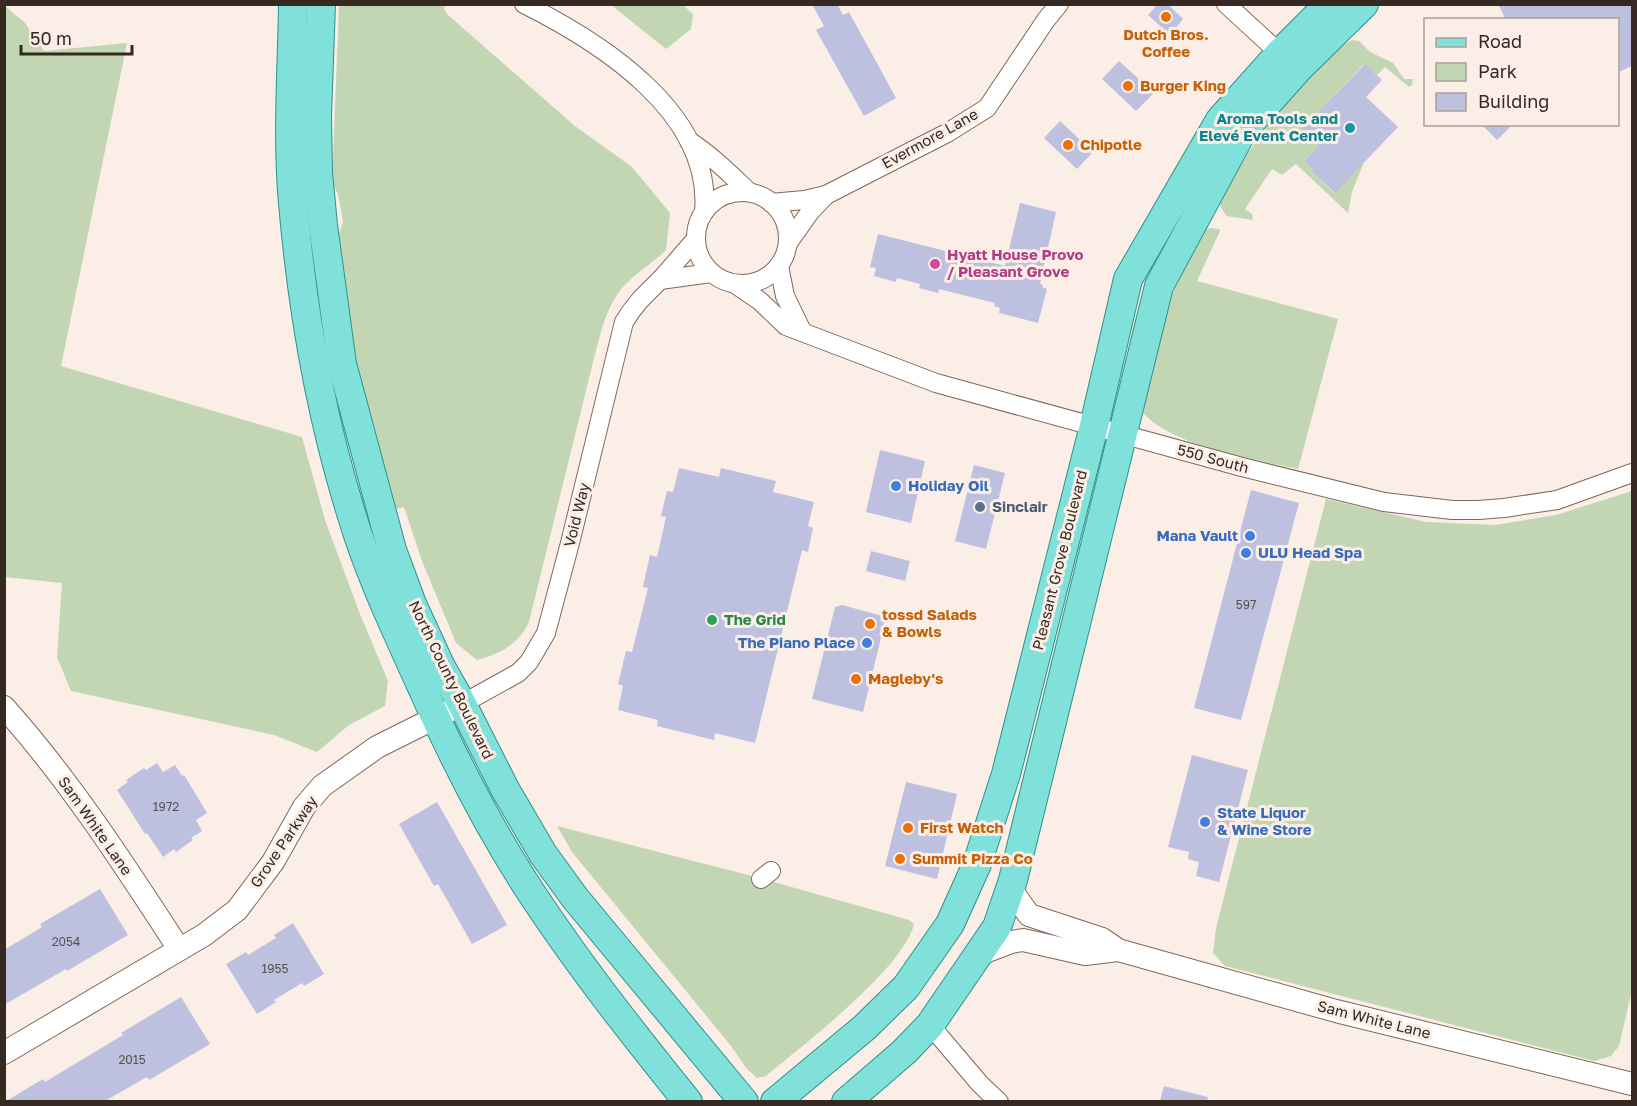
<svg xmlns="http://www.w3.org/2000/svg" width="1637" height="1106" viewBox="0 0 1637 1106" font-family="'Golos Text',sans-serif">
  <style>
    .green { fill: #c3d6b3 }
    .building { fill: #bec0df }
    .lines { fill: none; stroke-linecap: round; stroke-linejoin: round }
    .minor-casing { stroke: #816755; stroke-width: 20 }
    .tertiary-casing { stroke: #816755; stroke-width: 24 }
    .primary-casing { stroke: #2f928a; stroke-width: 30 }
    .minor { stroke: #fff; stroke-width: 18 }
    .tertiary { stroke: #fff; stroke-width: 22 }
    .primary { stroke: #80e0da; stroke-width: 28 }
    .food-dot { fill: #e8710a; stroke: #faeee6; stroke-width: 2 }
    .culture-dot { fill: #0f9aa8; stroke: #faeee6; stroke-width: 2 }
    .hotel-dot { fill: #d1479c; stroke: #faeee6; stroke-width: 2 }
    .shop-dot { fill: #3f7fe0; stroke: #faeee6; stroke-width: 2 }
    .service-dot { fill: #5c6f8a; stroke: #faeee6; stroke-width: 2 }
    .leisure-dot { fill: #2e9e5b; stroke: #faeee6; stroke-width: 2 }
    .labels { text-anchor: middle; stroke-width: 6; stroke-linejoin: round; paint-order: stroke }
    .number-label { font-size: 12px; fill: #574f51 }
    .food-label { font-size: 15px; font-weight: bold; fill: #c56008; stroke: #faeee6; text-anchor: start }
    .culture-label { font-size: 15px; font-weight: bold; fill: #0d838f; stroke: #faeee6; text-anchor: end }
    .street-label { font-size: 15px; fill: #352922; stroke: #faeee6 }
    .hotel-label { font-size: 15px; font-weight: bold; fill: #b23c85; stroke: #faeee6; text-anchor: start }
    .shop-label { font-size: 15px; font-weight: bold; fill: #366cbe; stroke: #faeee6; text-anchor: start }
    .service-label { font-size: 15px; font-weight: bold; fill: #4e5e75; stroke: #faeee6; text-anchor: start }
    .leisure-label { font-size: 15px; font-weight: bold; fill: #27864d; stroke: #faeee6; text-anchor: start }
  </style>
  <rect width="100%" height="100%" fill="#faeee6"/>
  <g class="green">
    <path d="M4,5L25,23L44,51L127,43L61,366L302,437L325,520L360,614L388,681L385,706L349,725L317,752L274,735L71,691L57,657L62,583L5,577Z"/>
    <path d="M339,5H445L444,9L448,15L575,126L632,167L670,213L666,250C651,265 629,276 617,295C604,314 600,337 594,358L529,622C519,644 500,654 477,660L456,643L422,561L404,507L393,510L369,424L348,319L337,240L343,222L338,194L332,183Z"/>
    <path d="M611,5H683L693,14L691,29L666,49Z"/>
    <path d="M1353,40L1359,41L1370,52L1393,63L1404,79H1413L1412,85L1409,87L1385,67L1377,75L1364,64L1303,129L1319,145L1304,161L1313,169L1311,171L1334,193L1364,162L1352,192L1348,213L1296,164L1282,175L1272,169L1245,209L1252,214L1253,220L1227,216C1223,211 1219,206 1220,199C1221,187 1231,176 1238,167C1263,130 1291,94 1324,63C1333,54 1341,45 1353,40Z"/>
    <path d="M1211,228L1219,229L1220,231L1197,281L1338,319L1298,469C1255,459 1167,446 1140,409C1148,381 1182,242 1202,230C1205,229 1208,229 1211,228Z"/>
    <path d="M1632,491V990L1619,1046L1611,1056L1594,1061L1225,966L1213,953L1216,928L1326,499L1426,522L1495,525L1556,515Z"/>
    <path d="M557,826L756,877L909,920L914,924C904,968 803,1045 766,1076L757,1078L747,1069L731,1046L572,852Z"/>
  </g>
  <g class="building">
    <path d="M812,4H837L843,15L849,12L896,98L864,116L816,30L824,26Z"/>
    <path d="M1158,4H1168L1183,19L1174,30L1172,27L1168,33L1148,15Z"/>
    <path d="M1498,4H1632V66L1617,73V20H1506Z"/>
    <path d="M1119,61L1154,93L1136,111L1102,79Z"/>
    <path d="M1365,64L1382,80L1366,97L1398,127L1335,193L1311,171L1313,169L1304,161L1319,145L1302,129Z"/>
    <path d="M1060,121L1093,152L1077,169L1044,138Z"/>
    <path d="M1481,124H1513L1497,140Z"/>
    <path d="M1020,203L1056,212L1040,284L1043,285L1042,287L1047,289L1038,323L999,313L1000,308L994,306L995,303L939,289L938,293L919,288L920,284L897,278L896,282L874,276L876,268L870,267L878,234L1005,266Z"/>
    <path d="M880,450L925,461L911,523L866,512Z"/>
    <path d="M974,465L1005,473L986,549L955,541Z"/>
    <path d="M679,468L719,477L721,468L776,481L773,492L814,502L808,526L813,528L808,552L802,550L755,743L715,733L714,740L657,726L658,720L618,710L623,686L618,684L626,651L632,652L648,588L643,587L650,555L657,557L666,517L661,516L667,491L673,492Z"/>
    <path d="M1251,490L1299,503L1241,720L1194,708Z"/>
    <path d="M871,551L910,561L905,581L866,571Z"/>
    <path d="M842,605L886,617L863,712L812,699L835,607Z"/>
    <path d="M1192,755L1248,770L1219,882L1196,876L1199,862L1188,859L1189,852L1168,847Z"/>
    <path d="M157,763L163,772L175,765L182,776L184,775L207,813L196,820L202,831L191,838L193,840L176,852L174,849L163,857L147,833L145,834L117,790L128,782L126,780L144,768L146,770Z"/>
    <path d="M906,782L957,794L937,879L885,866Z"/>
    <path d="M437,802L507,925L472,944L438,884L434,886L399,824Z"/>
    <path d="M100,889L128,935L67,971L66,969L4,1005V950L42,927L40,924Z"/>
    <path d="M293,923L324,974L304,986L302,983L274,1000L276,1002L257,1014L226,964L246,952L248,955L276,938L274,935Z"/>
    <path d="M181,997L210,1044L149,1080L147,1077L105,1101H6L43,1079L45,1082L123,1035L121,1033Z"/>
    <path d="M1164,1086L1208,1097L1207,1101H1160Z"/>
  </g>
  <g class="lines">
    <defs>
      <g id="minor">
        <path d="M524,4C600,42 713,113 704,212"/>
        <path d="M1226,4L1287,60"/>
        <path d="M689,141C711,155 730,174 749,192"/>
        <circle cx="742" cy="238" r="46"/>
        <path d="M771,203L804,200L826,195L947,133L987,108L1046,20L1059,4"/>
        <path d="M788,243L810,212L826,195"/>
        <path d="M779,266L785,296L802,331"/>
        <path d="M660,280L711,273"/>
        <path d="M735,284L760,301L786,326L936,383L1242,467L1384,502L1452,510H1478L1504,508L1557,500L1632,473"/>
        <path d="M462,704L518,673L529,662L546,633L570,543L624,322C637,301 645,295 661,279C673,266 684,252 696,239"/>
        <path d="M761,879L771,871"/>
        <path d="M930,1025L980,1084L999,1102"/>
      </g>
      <g id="tertiary">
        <path d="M4,707C71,782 125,866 179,949"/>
        <path d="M1013,880L1014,894L1029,915L1102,939L1118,950"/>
        <path d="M977,955L1011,942L1023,940L1085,954L1118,950L1336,1011L1632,1084"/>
        <path d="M4,1053L204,935L237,910L273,862L304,807L322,786L377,747L449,711"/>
      </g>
      <g id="primary">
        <path d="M293,4C292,71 287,137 293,203C302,308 320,414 352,516C369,573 395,628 420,683C450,751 483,817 523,880C573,958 630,1030 688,1102"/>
        <path d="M321,4L317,115L318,173L323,225L342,364L392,550L412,604L441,667L462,704L505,789L543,854L575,898L744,1102"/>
        <path d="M775,1102L864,1028L906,987L950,924L977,864L1006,774L1094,426L1128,279L1220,120L1279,54L1329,4"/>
        <path d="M846,1102L904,1052L930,1025L997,927L1013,880L1159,286L1242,132L1299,68L1364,4"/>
      </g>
    </defs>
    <use href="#minor" class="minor-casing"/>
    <use href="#tertiary" class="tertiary-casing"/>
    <use href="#primary" class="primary-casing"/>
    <use href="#minor" class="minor"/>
    <use href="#tertiary" class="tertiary"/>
    <use href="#primary" class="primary"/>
  </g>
  <g class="food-dot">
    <circle cx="1166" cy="17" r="6"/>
    <circle cx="1128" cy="86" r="6"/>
    <circle cx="1068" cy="145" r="6"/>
    <circle cx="870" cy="624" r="6"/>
    <circle cx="856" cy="679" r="6"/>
    <circle cx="908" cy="828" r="6"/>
    <circle cx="900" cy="859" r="6"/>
  </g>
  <circle class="culture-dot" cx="1350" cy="128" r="6"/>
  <circle class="hotel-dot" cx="935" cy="264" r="6"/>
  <g class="shop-dot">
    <circle cx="896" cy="486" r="6"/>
    <circle cx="1250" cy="536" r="6"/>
    <circle cx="1246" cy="553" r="6"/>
    <circle cx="867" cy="643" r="6"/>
    <circle cx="1205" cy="822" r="6"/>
  </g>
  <circle class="service-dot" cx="980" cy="507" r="6"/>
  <circle class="leisure-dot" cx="712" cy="620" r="6"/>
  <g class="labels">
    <g class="number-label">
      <text x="1246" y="609">597</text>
      <text x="166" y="811">1972</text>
      <text x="66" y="946">2054</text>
      <text x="275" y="973">1955</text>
      <text x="132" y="1064">2015</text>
    </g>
    <g class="food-label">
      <text x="1166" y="40" text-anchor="middle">Dutch Bros.<tspan x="1166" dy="17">Coffee</tspan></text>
      <text x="1140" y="91">Burger King</text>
      <text x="1080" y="150">Chipotle</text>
      <text x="882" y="620">tossd Salads<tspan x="882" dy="17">&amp; Bowls</tspan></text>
      <text x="868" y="684">Magleby's</text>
      <text x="920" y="833">First Watch</text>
      <text x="912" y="864">Summit Pizza Co</text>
    </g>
    <g class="culture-label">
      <text x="1338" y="124">Aroma Tools and<tspan x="1338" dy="17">Elevé Event Center</tspan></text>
    </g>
    <g class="street-label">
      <text transform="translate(930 139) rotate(-29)" y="5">Evermore Lane</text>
      <text transform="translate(1213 459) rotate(15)" y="5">550 South</text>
      <text transform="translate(577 515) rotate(-76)" y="5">Void Way</text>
      <text transform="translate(1060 560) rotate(-76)" y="5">Pleasant Grove Boulevard</text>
      <text transform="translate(451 680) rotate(64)" y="5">North County Boulevard</text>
      <text transform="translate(95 826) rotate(55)" y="5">Sam White Lane</text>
      <text transform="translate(284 842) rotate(-56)" y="5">Grove Parkway</text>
      <text transform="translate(1374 1020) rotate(14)" y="5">Sam White Lane</text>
    </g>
    <g class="hotel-label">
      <text x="947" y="260">Hyatt House Provo<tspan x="947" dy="17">/ Pleasant Grove</tspan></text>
    </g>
    <g class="shop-label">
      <text x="908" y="491">Holiday Oil</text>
      <text x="1238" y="541" text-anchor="end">Mana Vault</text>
      <text x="1258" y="558">ULU Head Spa</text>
      <text x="855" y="648" text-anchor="end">The Piano Place</text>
      <text x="1217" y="818">State Liquor<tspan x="1217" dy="17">&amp; Wine Store</tspan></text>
    </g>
    <g class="service-label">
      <text x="992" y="512">Sinclair</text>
    </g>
    <g class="leisure-label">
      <text x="724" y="625">The Grid</text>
    </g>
  </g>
  <rect width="1637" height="1106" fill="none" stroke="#352922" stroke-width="12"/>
  <rect x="1424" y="18" width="195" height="108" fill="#faeee6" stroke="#ab9f98" stroke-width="1.5"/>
  <rect x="1436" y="38" width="30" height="9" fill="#80e0da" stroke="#ab9f98" stroke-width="1.5"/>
  <text x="1478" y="48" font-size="18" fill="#352922">Road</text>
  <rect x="1436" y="63" width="30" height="18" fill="#c3d6b3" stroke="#ab9f98" stroke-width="1.5"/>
  <text x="1478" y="78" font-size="18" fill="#352922">Park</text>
  <rect x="1436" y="93" width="30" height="18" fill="#bec0df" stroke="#ab9f98" stroke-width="1.5"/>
  <text x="1478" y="108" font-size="18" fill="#352922">Building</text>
  <path d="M21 45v9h111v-9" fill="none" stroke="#352922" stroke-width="3"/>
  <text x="30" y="45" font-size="18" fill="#352922" stroke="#faeee6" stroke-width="4.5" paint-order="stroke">50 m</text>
</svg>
